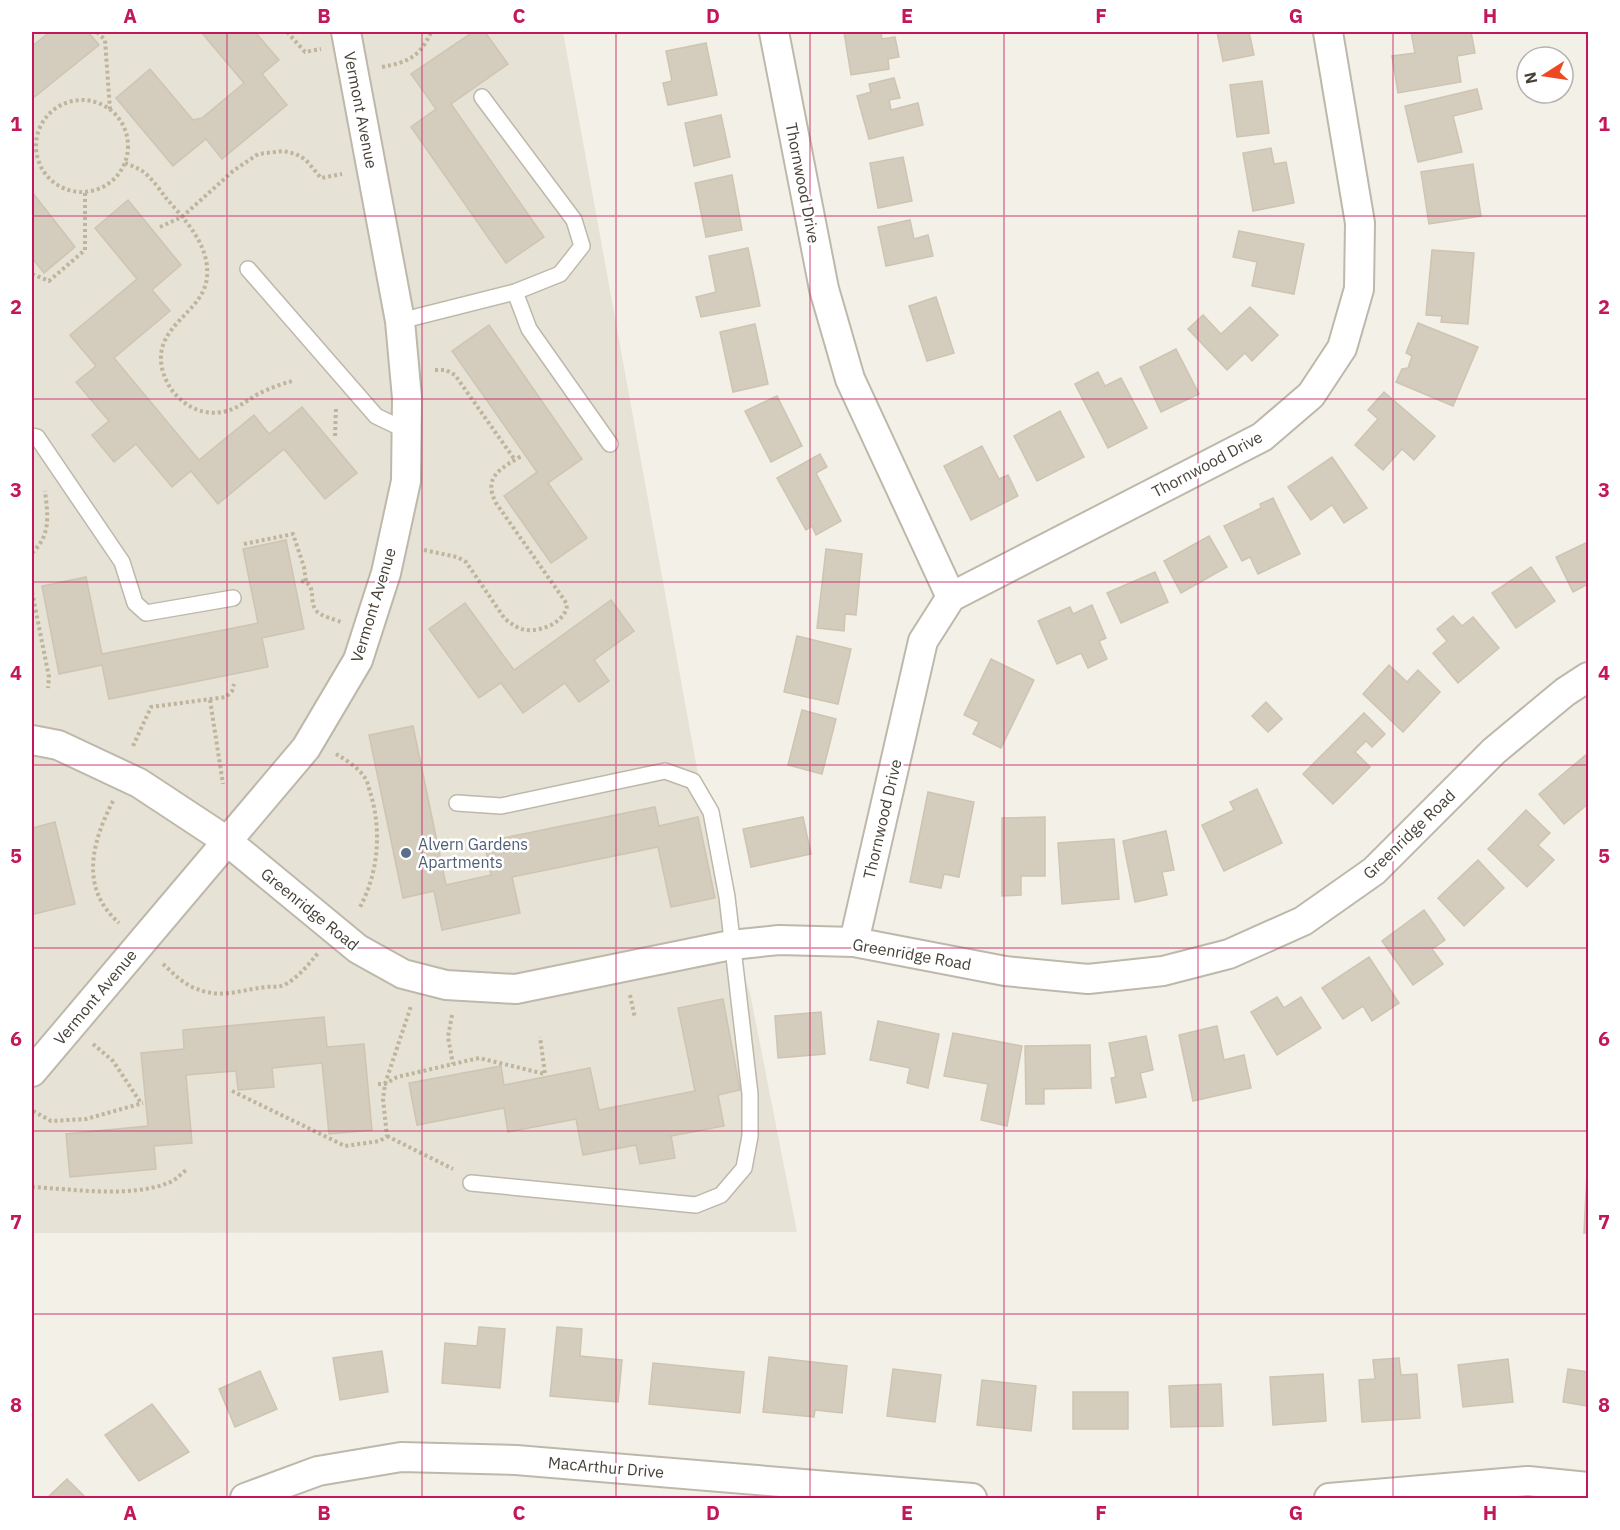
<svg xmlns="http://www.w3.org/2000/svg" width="1620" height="1530" viewBox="0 0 1620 1530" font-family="'IBM Plex Sans',sans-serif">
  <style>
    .residential { fill: #e7e2d6 }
    .building { fill: #d4ccbd; stroke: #cec4b1; stroke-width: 1.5 }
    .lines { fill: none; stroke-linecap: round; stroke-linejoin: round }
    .lane-casing { stroke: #beb8aa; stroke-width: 18 }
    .street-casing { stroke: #beb8aa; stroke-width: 32 }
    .path { stroke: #bfb49c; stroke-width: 4; stroke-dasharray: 3 3; stroke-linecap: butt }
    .lane { stroke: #fff; stroke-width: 15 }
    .street { stroke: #fff; stroke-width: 28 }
    .grid { fill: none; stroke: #c2185b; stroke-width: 1.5; stroke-opacity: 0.55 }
    .service-dot { fill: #5c6f8a; stroke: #fff; stroke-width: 2 }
    .labels { text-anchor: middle; stroke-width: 5; stroke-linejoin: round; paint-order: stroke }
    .street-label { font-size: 16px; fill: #464037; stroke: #fff }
    .service-label { font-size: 16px; fill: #4e5e75; stroke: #fff; text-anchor: start }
    .neatline { fill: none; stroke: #c2185b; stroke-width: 2 }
    .grid-label { font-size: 20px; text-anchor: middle; font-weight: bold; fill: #c2185b }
  </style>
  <rect width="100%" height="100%" fill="#f3f0e8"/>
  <path class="residential" d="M32,32H563L722,906L750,993L797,1232L32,1233Z"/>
  <g class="building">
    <path d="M50,32H88L99,45L32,99V46Z"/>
    <path d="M201,32H255L279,60L262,74L287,105L222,159L206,139L173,166L116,98L150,69L193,120L202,118L244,83Z"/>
    <path d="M473,32H485L508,64L451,104L544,237L506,263L411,127L436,109L411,74Z"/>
    <path d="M844,32H881L882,39L895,37L899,57L888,59L889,69L851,75Z"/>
    <path d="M1217,32H1249L1254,55L1223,61Z"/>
    <path d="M1411,32H1471L1475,53L1457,56L1461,82L1398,93L1392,56L1415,53Z"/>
    <path d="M706,43L717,95L668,105L663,83L672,81L666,51Z"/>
    <path d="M894,78L900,98L889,100L891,110L918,103L923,125L869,139L857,96L871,92L869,84Z"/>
    <path d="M1262,81L1269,133L1237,137L1230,85Z"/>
    <path d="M1477,89L1482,109L1453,116L1462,152L1418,162L1405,106Z"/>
    <path d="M721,115L730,157L694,166L685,123Z"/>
    <path d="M1271,148L1274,164L1286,162L1294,203L1253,211L1243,153Z"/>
    <path d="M903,157L912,201L878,208L870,163Z"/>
    <path d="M1473,164L1481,216L1429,224L1421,172Z"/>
    <path d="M732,175L742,230L706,237L695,183Z"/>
    <path d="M32,192L75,247L44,273L32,258Z"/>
    <path d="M128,200L181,265L152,290L170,311L114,358L199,460L254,415L269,434L302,407L357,473L325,499L284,449L218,504L191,471L172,487L136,444L114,462L92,435L109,421L76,382L96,366L70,335L137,279L95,228Z"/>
    <path d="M910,220L914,239L928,235L933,256L886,266L878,227Z"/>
    <path d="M1239,231L1304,244L1294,294L1252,286L1257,262L1233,257Z"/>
    <path d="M748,248L760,306L701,317L696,297L716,292L709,256Z"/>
    <path d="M1432,250L1474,253L1468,324L1441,322L1442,316L1426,315Z"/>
    <path d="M936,297L954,353L927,361L909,306Z"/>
    <path d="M1250,307L1278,335L1252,361L1245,353L1227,370L1188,329L1203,315L1221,334Z"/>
    <path d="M1418,323L1478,347L1453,406L1396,382L1402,369L1408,368L1412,356L1406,353Z"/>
    <path d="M755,324L768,384L733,392L720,332Z"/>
    <path d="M489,325L582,459L548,483L587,538L551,563L504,496L537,472L452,351Z"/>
    <path d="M1176,349L1199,394L1161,412L1140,367Z"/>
    <path d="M1098,372L1105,386L1121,378L1147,428L1108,448L1075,384Z"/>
    <path d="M1384,392L1435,436L1414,460L1402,449L1383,470L1355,445L1378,419L1368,410Z"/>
    <path d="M777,396L802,446L771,462L745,411Z"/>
    <path d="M1060,411L1084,457L1037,481L1014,436Z"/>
    <path d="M982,446L999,479L1008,475L1018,496L971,520L944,466Z"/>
    <path d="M820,454L827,467L816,473L841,521L816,535L812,526L806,530L777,478Z"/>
    <path d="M1332,457L1367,508L1344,523L1332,505L1311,520L1288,487Z"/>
    <path d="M1273,498L1300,554L1258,574L1250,557L1242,561L1224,526L1261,508L1260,504Z"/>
    <path d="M1209,536L1227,567L1181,593L1164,561Z"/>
    <path d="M286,540L304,629L262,638L268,667L109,699L102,665L59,674L42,586L86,577L102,654L258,623L243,549Z"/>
    <path d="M1588,542V584L1573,592L1556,557Z"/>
    <path d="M826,549L862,554L856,615L845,614L844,631L817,628Z"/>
    <path d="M1531,567L1555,601L1516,628L1492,593Z"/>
    <path d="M1155,572L1168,602L1121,623L1107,593Z"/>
    <path d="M611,600L634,631L594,660L609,681L579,702L565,683L523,713L501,683L479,698L429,629L465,603L514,670Z"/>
    <path d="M1092,605L1106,638L1099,641L1107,659L1088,668L1081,653L1057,664L1038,621L1070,607L1073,614Z"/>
    <path d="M1453,616L1462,626L1473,617L1499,648L1458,683L1433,653L1447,641L1437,629Z"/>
    <path d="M797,636L851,649L838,704L784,692Z"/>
    <path d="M991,659L1034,680L1001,748L973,734L979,722L964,715Z"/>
    <path d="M1389,665L1407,682L1418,670L1440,692L1403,732L1363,694Z"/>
    <path d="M1266,702L1282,719L1268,732L1252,716Z"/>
    <path d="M802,710L836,719L822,774L788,765Z"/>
    <path d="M1364,713L1385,734L1372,747L1366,741L1355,752L1370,767L1333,804L1303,774Z"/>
    <path d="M413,726L446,885L491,875L484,842L655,807L659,826L698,817L715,898L671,907L658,847L512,877L520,913L442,930L434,891L403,898L369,735Z"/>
    <path d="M1587,754L1588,756V804L1564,824L1539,794Z"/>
    <path d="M1257,789L1282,843L1224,871L1202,825L1234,810L1230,802Z"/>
    <path d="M928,792L974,802L959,877L944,874L941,888L910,882Z"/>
    <path d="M1526,810L1550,833L1538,845L1554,860L1527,887L1488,849Z"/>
    <path d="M803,817L811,854L751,867L743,829Z"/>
    <path d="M1045,817V876H1021V895L1002,896V818Z"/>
    <path d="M55,822L75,904L34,914L32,901V828Z"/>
    <path d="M1166,831L1174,870L1162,872L1167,895L1135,902L1123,841Z"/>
    <path d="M1114,839L1119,899L1062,904L1058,843Z"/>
    <path d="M1478,860L1504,888L1464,926L1438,898Z"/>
    <path d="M1424,910L1445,940L1432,949L1443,964L1413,985L1382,941Z"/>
    <path d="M1369,957L1399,1003L1372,1021L1363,1006L1343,1019L1322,988Z"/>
    <path d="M1277,997L1284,1008L1301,997L1321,1028L1277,1055L1251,1012Z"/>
    <path d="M723,999L740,1090L718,1095L724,1126L671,1136L675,1158L640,1164L636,1145L583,1155L576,1119L508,1132L504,1108L417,1125L409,1083L501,1066L504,1085L590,1068L599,1110L695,1091L678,1008Z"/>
    <path d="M821,1012L825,1054L778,1058L775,1016Z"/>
    <path d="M324,1017L327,1047L364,1044L372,1130L329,1134L322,1063L272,1068L274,1087L238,1090L236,1071L186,1075L192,1143L154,1146L156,1169L70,1177L66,1134L148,1126L141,1053L184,1049L183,1030Z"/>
    <path d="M878,1021L939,1034L928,1088L907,1083L910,1068L870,1060Z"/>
    <path d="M1217,1026L1224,1060L1244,1055L1251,1088L1193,1101L1179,1035Z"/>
    <path d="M953,1033L1022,1046L1007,1126L981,1120L988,1084L944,1076Z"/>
    <path d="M1146,1036L1153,1070L1140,1073L1146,1097L1116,1103L1111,1078L1116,1077L1109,1043Z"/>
    <path d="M1090,1045L1091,1088L1044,1089V1104H1026L1025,1046Z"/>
    <path d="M1587,1171H1588V1233H1584Z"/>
    <path d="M479,1327L505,1329L500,1388L442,1383L445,1343L477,1346Z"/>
    <path d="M557,1327L582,1329L580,1356L622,1360L618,1402L550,1396Z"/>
    <path d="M382,1351L388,1392L340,1400L333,1358Z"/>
    <path d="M769,1357L847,1366L842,1413L815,1410L814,1417L763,1412Z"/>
    <path d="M1399,1358L1401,1375L1417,1374L1420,1418L1362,1422L1359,1380L1375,1379L1373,1360Z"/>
    <path d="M1508,1359L1513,1402L1463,1407L1458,1365Z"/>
    <path d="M653,1363L744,1372L740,1413L649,1404Z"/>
    <path d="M893,1369L941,1375L935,1422L887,1416Z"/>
    <path d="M1568,1369L1588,1372V1406L1563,1402Z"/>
    <path d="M260,1371L277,1409L235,1427L219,1389Z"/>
    <path d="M1323,1374L1326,1421L1273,1425L1270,1377Z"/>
    <path d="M982,1380L1036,1386L1031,1431L977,1425Z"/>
    <path d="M1221,1384L1223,1426L1171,1427L1169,1386Z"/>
    <rect x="1073" y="1392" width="55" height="37"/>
    <path d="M152,1404L189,1452L139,1481L105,1435Z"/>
    <path d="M67,1479L86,1498H47Z"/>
  </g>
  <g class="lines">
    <defs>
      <g id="lane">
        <path d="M248,269L376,416L407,431"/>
        <path d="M515,292L529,329L610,444"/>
        <path d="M400,321L515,292L560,274L582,246L574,220L482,97"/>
        <path d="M32,436L37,437L122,562L135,603L146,613L233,598"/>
        <path d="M457,803L501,806L665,771L693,781L711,812L727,897L750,1094V1136L744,1168L721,1195L696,1205L471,1183"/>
      </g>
      <g id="street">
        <path d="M774,32L824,289L850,379L951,597"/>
        <path d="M32,740L58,745L139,783L227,841L358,949L403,974L446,985L516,989L731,945L779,940L854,942L1005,971L1088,979L1163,971L1229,954L1303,921L1374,871L1494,751L1565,692L1588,677"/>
        <path d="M854,942L923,641L951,597L1262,437L1311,395L1342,348L1359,289L1360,223L1328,32"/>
        <path d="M32,1072L306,748L358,660L386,573L406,481L407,398L400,321L346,32"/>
        <path d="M245,1498L318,1471L401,1457L516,1460L972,1498"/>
        <path d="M1329,1498L1528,1481L1588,1487"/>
      </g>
    </defs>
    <use href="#lane" class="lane-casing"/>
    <use href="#street" class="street-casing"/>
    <g class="path">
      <path d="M97,32L105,40L110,109"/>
      <path d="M287,32L305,52L321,49"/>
      <path d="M382,67C408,62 420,57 431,32"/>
      <circle cx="82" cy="146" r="46"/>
      <path d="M125,163C132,166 139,168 145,173C153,180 160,190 166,198C185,220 210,245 207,277C204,313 153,325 162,368C165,380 170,390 180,399C191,409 206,415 222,412C236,410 246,401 258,394C268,389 281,384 292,381"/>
      <path d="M160,227L182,217L233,171L258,154L283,151L296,154L306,160L321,178L342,174"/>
      <path d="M32,274L49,281L85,250V193"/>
      <path d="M435,370H446L455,375L515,460"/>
      <path d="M335,436L336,406"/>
      <path d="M244,544L293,534L304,567L306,582"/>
      <path d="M424,550L457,557L466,562L505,619C512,624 518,629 526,630C542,632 567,621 567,604L496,503C482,476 502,468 523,455"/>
      <path d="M32,553C51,535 48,516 45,491"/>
      <path d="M301,581C317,584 309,598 315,609C319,616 334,619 341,622"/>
      <path d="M32,592L49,677L48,688"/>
      <path d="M210,700L223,784"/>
      <path d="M133,746L151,707L226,697L232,691L234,684"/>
      <path d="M336,754C346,760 358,767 365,778C368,782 369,790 371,795C382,833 378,874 359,909"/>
      <path d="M113,801C92,842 79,888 119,923"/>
      <path d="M163,964C172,972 180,981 192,987C221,1000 238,990 266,987C272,986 277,988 284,985C298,978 308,965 318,953"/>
      <path d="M630,995L635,1018"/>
      <path d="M452,1015L448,1037L453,1064"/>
      <path d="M93,1044L113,1061L141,1103"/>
      <path d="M378,1084H385L397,1077L479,1058L545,1074L540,1037"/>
      <path d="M232,1091L345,1146L380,1141L387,1136L383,1099L385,1084L411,1006"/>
      <path d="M33,1111L51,1121L86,1119L143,1103"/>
      <path d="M387,1136L453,1169"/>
      <path d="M32,1187C72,1189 130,1198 168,1183C175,1181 181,1174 187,1169"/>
    </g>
    <use href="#lane" class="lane"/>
    <use href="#street" class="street"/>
  </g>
  <path class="grid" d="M227,32V1498M422,32V1498M616,32V1498M810,32V1498M1004,32V1498M1198,32V1498M1393,32V1498M32,216H1588M32,399H1588M32,582H1588M32,765H1588M32,948H1588M32,1131H1588M32,1314H1588"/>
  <circle class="service-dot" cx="406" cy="853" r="6"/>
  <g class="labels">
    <g class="street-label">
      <text transform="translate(361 110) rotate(79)" y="6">Vermont Avenue</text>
      <text transform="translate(803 183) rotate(79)" y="6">Thornwood Drive</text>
      <text transform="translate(1207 464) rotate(-28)" y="6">Thornwood Drive</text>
      <text transform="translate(373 605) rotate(-73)" y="6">Vermont Avenue</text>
      <text transform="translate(882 819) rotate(-77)" y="6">Thornwood Drive</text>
      <text transform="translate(1409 834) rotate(-44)" y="6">Greenridge Road</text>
      <text transform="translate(310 909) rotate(39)" y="6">Greenridge Road</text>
      <text transform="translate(912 954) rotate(10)" y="6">Greenridge Road</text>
      <text transform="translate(95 997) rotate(-50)" y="6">Vermont Avenue</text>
      <text transform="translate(606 1467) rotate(5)" y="6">MacArthur Drive</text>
    </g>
    <g class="service-label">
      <text x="418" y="850">Alvern Gardens<tspan x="418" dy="18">Apartments</tspan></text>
    </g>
  </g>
  <rect width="1620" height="1530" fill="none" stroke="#ffffff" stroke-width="66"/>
  <g transform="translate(1545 75) rotate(258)"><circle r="28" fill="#ffffff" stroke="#b5b3af" stroke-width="1.5"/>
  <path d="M0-4.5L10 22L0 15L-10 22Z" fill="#ef4922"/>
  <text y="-9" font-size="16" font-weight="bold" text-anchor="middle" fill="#464037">N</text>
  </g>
  <rect x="33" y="33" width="1554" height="1464" class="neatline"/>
  <g class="grid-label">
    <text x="130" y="23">A</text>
    <text x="324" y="23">B</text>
    <text x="519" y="23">C</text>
    <text x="713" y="23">D</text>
    <text x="907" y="23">E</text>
    <text x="1101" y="23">F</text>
    <text x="1296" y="23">G</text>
    <text x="1490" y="23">H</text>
    <text x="16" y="131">1</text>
    <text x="1604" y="131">1</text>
    <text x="16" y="314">2</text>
    <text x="1604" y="314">2</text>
    <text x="16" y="497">3</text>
    <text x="1604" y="497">3</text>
    <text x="16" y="680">4</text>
    <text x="1604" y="680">4</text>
    <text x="16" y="863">5</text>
    <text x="1604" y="863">5</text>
    <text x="16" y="1046">6</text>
    <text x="1604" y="1046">6</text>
    <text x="16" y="1229">7</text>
    <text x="1604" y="1229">7</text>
    <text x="16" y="1412">8</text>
    <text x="1604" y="1412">8</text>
    <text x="130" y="1520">A</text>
    <text x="324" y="1520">B</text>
    <text x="519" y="1520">C</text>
    <text x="713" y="1520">D</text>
    <text x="907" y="1520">E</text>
    <text x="1101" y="1520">F</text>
    <text x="1296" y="1520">G</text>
    <text x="1490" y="1520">H</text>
  </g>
</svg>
